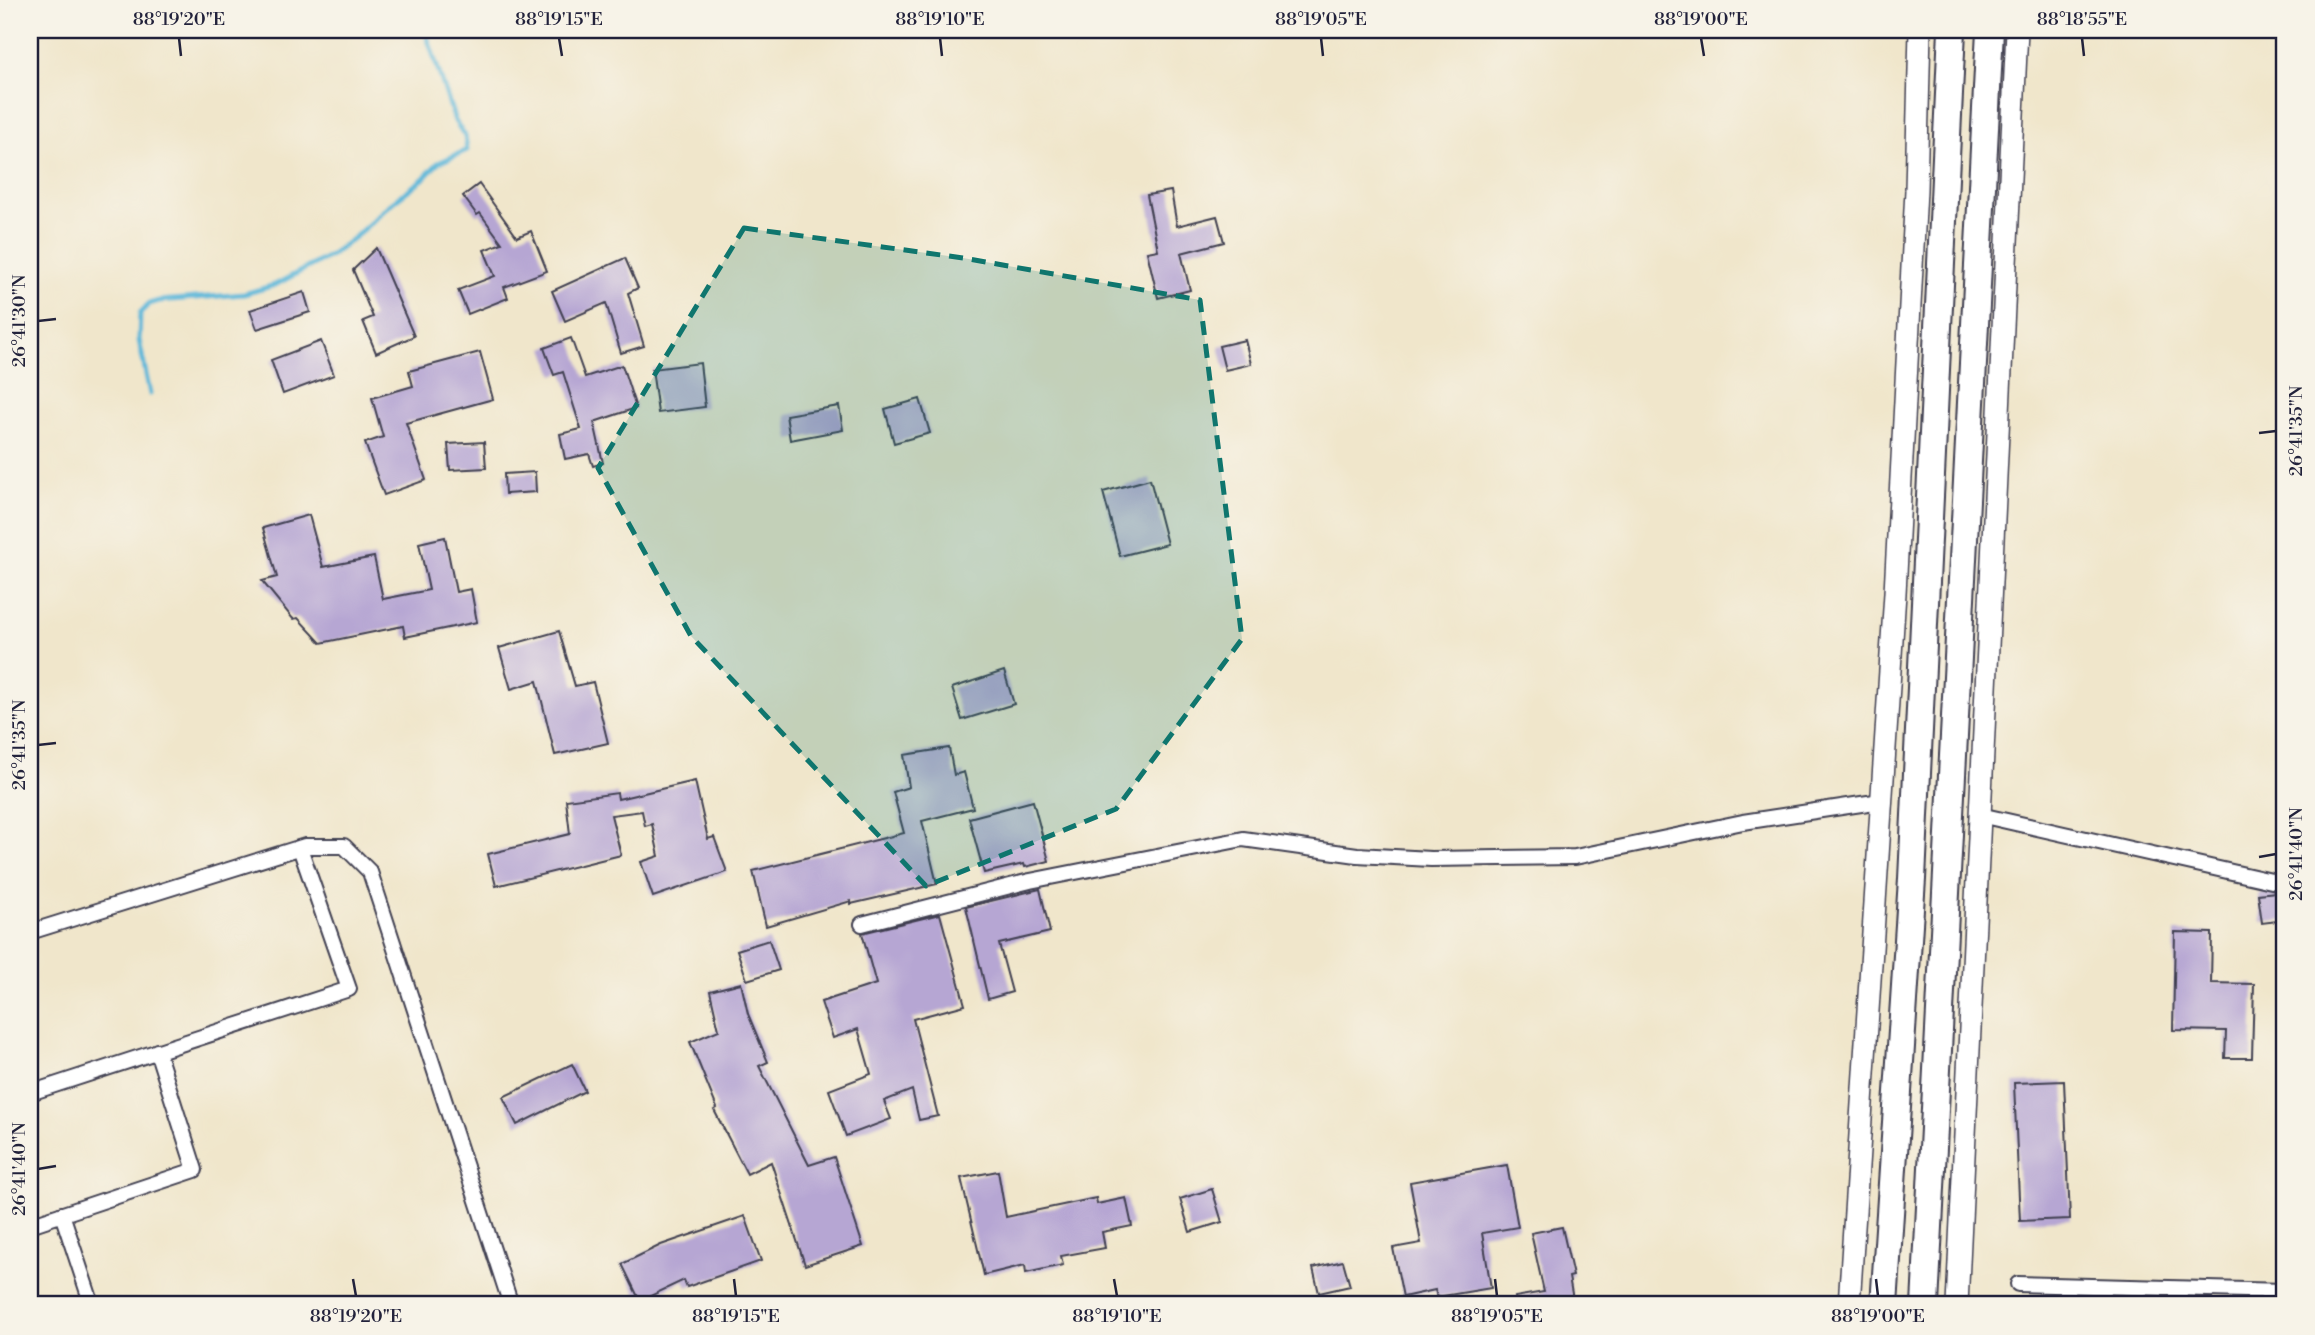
<svg xmlns="http://www.w3.org/2000/svg" width="2315" height="1335" viewBox="0 0 2315 1335" font-family="'Libre Bodoni',serif">
  <style>
    .lines { fill: none; stroke-linecap: round; stroke-linejoin: round }
    .stream { stroke: #5bb7d9; stroke-width: 5 }
    .building { fill: #b6a6d3 }
    .street-casing { stroke: #413f51; stroke-width: 18 }
    .secondary-casing { stroke: #413f51; stroke-width: 24 }
    .highway-casing { stroke: #413f51; stroke-width: 30 }
    .street { stroke: #fff; stroke-width: 14 }
    .secondary { stroke: #fff; stroke-width: 21 }
    .highway { stroke: #fff; stroke-width: 26 }
    .marked { fill: #0f766e; fill-opacity: 0.2; stroke: #0f766e; stroke-width: 5; stroke-dasharray: 14 9; stroke-linejoin: round }
    .ticks { fill: none; stroke: #22223b; stroke-width: 2.5 }
    .neatline { fill: none; stroke: #22223b; stroke-width: 2.5 }
    .ticks-label { font-size: 18px; text-anchor: middle; fill: #22223b }
  </style>
  <rect width="100%" height="100%" fill="#f7f3e8"/>
  <filter id="ink" filterUnits="userSpaceOnUse"><feTurbulence type="fractalNoise" baseFrequency=".0143" numOctaves="2"/><feDisplacementMap in="SourceGraphic" scale="14" xChannelSelector="R" yChannelSelector="G"/><feConvolveMatrix kernelMatrix="1 2 1 2 8 2 1 2 1" color-interpolation-filters="sRGB"/></filter>
  <filter id="wash" filterUnits="userSpaceOnUse"><feTurbulence type="fractalNoise" baseFrequency=".00686" numOctaves="4" result="noise"/><feDisplacementMap in="SourceGraphic" scale="28" xChannelSelector="R" yChannelSelector="G"/><feGaussianBlur stdDeviation="1.57" result="paint"/><feColorMatrix in="noise" values="0 0 0 0 0 0 0 0 0 0 0 0 0 0 0 0 0 1.4 0 .05"/><feComposite in="paint" operator="in"/></filter>
  <g filter="url(#wash)">
    <rect width="100%" height="100%" fill="#f0e6cb"/>
    <g class="lines">
      <path class="stream" d="M150,394L139,340L140,313L149,304L159,301L244,294L275,285L331,255L355,237L395,200L423,179L438,163L467,150L465,136L455,121L425,30"/>
    </g>
    <g id="blocks">
      <g class="building">
        <path d="M479,184L517,237L531,231L547,271L504,287L508,298L468,314L458,290L495,276L484,250L502,243L480,213L477,215L463,196Z"/>
        <path d="M1171,191L1177,226L1217,216L1224,242L1181,253L1190,290L1158,298L1147,252L1158,250L1147,195Z"/>
        <path d="M376,248L414,336L376,353L363,321L373,317L353,270Z"/>
        <path d="M625,258L638,288L628,293L644,346L621,353L606,303L565,321L552,291Z"/>
        <path d="M304,292L310,312L257,329L250,310Z"/>
        <path d="M571,338L585,377L622,365L636,408L594,422L603,463L593,466L589,454L565,459L560,434L581,429L563,372L554,375L544,348Z"/>
        <path d="M1245,340L1251,364L1225,370L1219,346Z"/>
        <path d="M321,341L334,375L283,394L271,360Z"/>
        <path d="M480,352L493,399L406,423L426,480L384,495L365,443L383,437L372,398L413,386L409,371Z"/>
        <path d="M700,363L705,407L658,413L652,369Z"/>
        <path d="M920,399L930,433L894,443L885,409Z"/>
        <path d="M839,406L843,430L790,440L786,415Z"/>
        <path d="M484,442L486,468L450,470L448,444Z"/>
        <path d="M535,472L536,492L505,494L504,474Z"/>
        <path d="M1150,479L1167,544L1120,556L1103,492Z"/>
        <path d="M309,515L323,567L374,557L383,599L429,590L419,543L445,537L456,592L471,589L477,622L405,637L403,626L321,643L298,618L293,619L262,581L277,577L263,528Z"/>
        <path d="M559,631L575,686L593,682L608,743L555,755L537,681L511,689L499,648Z"/>
        <path d="M1004,671L1014,704L962,720L952,688Z"/>
        <path d="M949,748L954,775L964,772L973,808L922,821L937,884L851,904V901L766,926L753,871L904,833L893,792L909,787L904,755Z"/>
        <path d="M695,781L708,839L714,837L727,872L653,897L641,862L659,856L652,824L645,826L642,811L611,815L621,855L496,886L488,854L570,834L566,800L617,793L618,799Z"/>
        <path d="M1033,801L1049,861L1025,867L1024,864L984,873L969,818Z"/>
        <path d="M1040,889L1050,932L999,944L1012,992L988,999L966,907Z"/>
        <path d="M2276,892L2285,893V920L2262,923L2258,894Z"/>
        <path d="M940,914L965,1005L913,1019L938,1116L919,1120L912,1090L884,1101L891,1119L846,1136L829,1090L871,1074L858,1029L833,1038L821,1002L876,984L862,933Z"/>
        <path d="M2175,932L2212,933L2211,983L2254,984L2252,1058H2225L2226,1031L2173,1030Z"/>
        <path d="M769,940L779,970L747,980L737,950Z"/>
        <path d="M741,983L748,1014L768,1062L759,1066L809,1165L834,1157L863,1246L805,1265L771,1162L747,1174L714,1110L717,1108L690,1042L719,1030L710,991Z"/>
        <path d="M572,1064L585,1091L517,1125L503,1097Z"/>
        <path d="M2064,1081L2070,1219L2020,1221L2014,1083Z"/>
        <path d="M1507,1165L1518,1227L1482,1233L1491,1288L1437,1297L1435,1290L1403,1297L1393,1248L1421,1243L1410,1182Z"/>
        <path d="M998,1171L1006,1217L1096,1198L1097,1204L1126,1198L1132,1226L1102,1232L1105,1248L1061,1256L1063,1265L1026,1273L1025,1265L984,1275L961,1178Z"/>
        <path d="M1212,1189L1222,1222L1190,1232L1180,1199Z"/>
        <path d="M745,1216L761,1261L687,1287L684,1280L640,1301L622,1264L661,1245Z"/>
        <path d="M1562,1227L1573,1276L1569,1277L1574,1305H1516L1515,1297L1544,1292L1531,1233Z"/>
        <path d="M1343,1261L1350,1286L1319,1293L1313,1268Z"/>
        <path d="M2153,1297L2212,1299L2211,1305H2153Z"/>
      </g>
    </g>
  </g>
  <g filter="url(#ink)">
    <use href="#blocks" fill-opacity="0" stroke="#413f51" stroke-width="2"/>
    <g class="lines">
      <defs>
        <g id="street">
          <path d="M1980,815L2285,884"/>
          <path d="M862,924L1030,881L1243,839L1357,855L1431,859L1575,857L1743,822L1881,801"/>
          <path d="M30,932L305,846H344L370,872L511,1305"/>
          <path d="M30,1093L349,989L300,848"/>
          <path d="M62,1214L92,1305"/>
          <path d="M30,1225L195,1170L157,1051"/>
          <path d="M2018,1284L2285,1291"/>
        </g>
        <g id="secondary">
          <path d="M1849,1305L1895,593L1916,190L1920,30"/>
          <path d="M1957,1305L2017,30"/>
        </g>
        <g id="highway">
          <path d="M1884,1305L1912,879L1952,30"/>
          <path d="M1925,1305L1990,30"/>
        </g>
      </defs>
      <use href="#street" class="street-casing"/>
      <use href="#secondary" class="secondary-casing"/>
      <use href="#highway" class="highway-casing"/>
      <use href="#street" class="street"/>
      <use href="#secondary" class="secondary"/>
      <use href="#highway" class="highway"/>
    </g>
  </g>
  <path class="marked" d="M744,228L963,258L1200,300L1242,639L1116,809L926,886L691,636L598,468Z"/>
  <path class="ticks" d="M179,38L181,56M559,38L562,56M940,38L942,56M1321,38L1323,56M1701,38L1704,56M2082,38L2084,56M38,321L56,319M2259,433L2276,431M38,745L56,743M2259,857L2276,854M38,1169L56,1166M353,1279L356,1296M734,1279L736,1296M1114,1279L1117,1296M1495,1279L1497,1296M1876,1279L1878,1296"/>
  <rect width="2315" height="1335" fill="none" stroke="#f7f3e8" stroke-width="77"/>
  <rect x="38" y="38" width="2238" height="1258" class="neatline"/>
  <g class="ticks-label">
    <text x="179" y="25">88°19'20"E</text>
    <text x="559" y="25">88°19'15"E</text>
    <text x="940" y="25">88°19'10"E</text>
    <text x="1321" y="25">88°19'05"E</text>
    <text x="1701" y="25">88°19'00"E</text>
    <text x="2082" y="25">88°18'55"E</text>
    <text transform="translate(19 321) rotate(-90)" y="6">26°41'30"N</text>
    <text transform="translate(2296 431) rotate(-90)" y="6">26°41'35"N</text>
    <text transform="translate(19 745) rotate(-90)" y="6">26°41'35"N</text>
    <text transform="translate(2296 854) rotate(-90)" y="6">26°41'40"N</text>
    <text transform="translate(19 1169) rotate(-90)" y="6">26°41'40"N</text>
    <text x="356" y="1322">88°19'20"E</text>
    <text x="736" y="1322">88°19'15"E</text>
    <text x="1117" y="1322">88°19'10"E</text>
    <text x="1497" y="1322">88°19'05"E</text>
    <text x="1878" y="1322">88°19'00"E</text>
  </g>
</svg>
